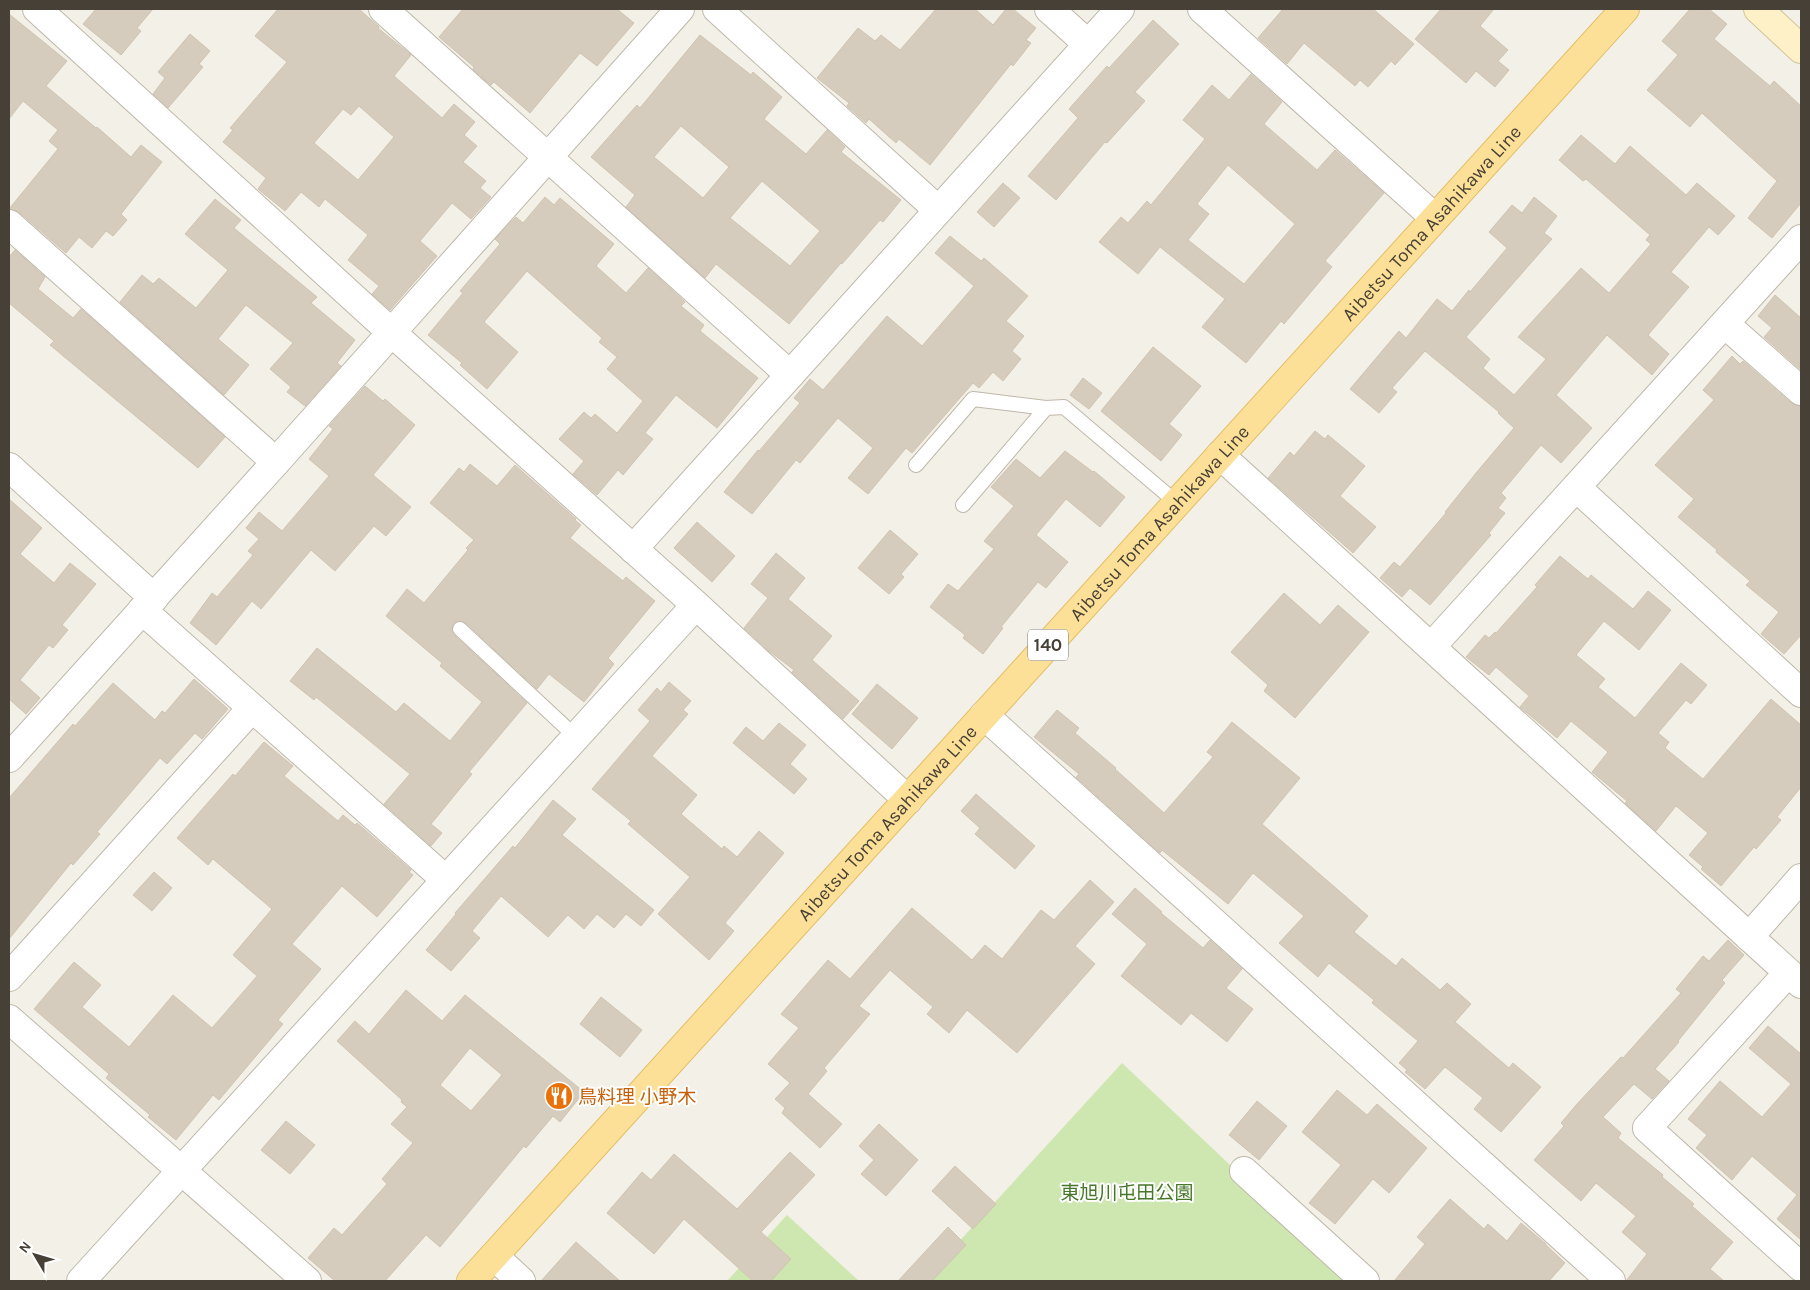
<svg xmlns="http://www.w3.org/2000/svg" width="1810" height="1290" viewBox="0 0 1810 1290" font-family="Karla,'Noto Sans JP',sans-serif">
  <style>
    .green { fill: #cee7b0 }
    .building { fill: #d5ccbd; stroke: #d0c4b0; fill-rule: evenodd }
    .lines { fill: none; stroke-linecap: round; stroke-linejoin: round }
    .lane-casing { stroke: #bfb8aa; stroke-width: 16 }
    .street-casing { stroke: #bfb8aa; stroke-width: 30 }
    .secondary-casing { stroke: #d3c498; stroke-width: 30 }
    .primary-casing { stroke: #e3be66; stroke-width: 30 }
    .lane { stroke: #fff; stroke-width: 14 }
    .street { stroke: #fff; stroke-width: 28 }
    .secondary { stroke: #fef1c7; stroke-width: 28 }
    .primary { stroke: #fde097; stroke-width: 28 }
    .labels { text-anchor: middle; stroke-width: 4; stroke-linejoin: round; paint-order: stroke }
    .shield { fill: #fff; stroke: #7e7972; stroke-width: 1 }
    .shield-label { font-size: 18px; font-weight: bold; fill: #474036 }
    .street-label { font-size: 19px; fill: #474036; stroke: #fff }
    .food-label { font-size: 19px; fill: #c56008; stroke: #fff; text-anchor: start }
    .park-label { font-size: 19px; fill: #47782a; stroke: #fff }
  </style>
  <rect width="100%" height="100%" fill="#f3f0e7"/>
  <g class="green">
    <path d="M1122,1063L1353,1281H923Z"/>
    <path d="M787,1215L859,1281H727Z"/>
  </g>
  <g class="building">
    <path d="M96,9H153L137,28L141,31L121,55L83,24Z"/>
    <path d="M278,9H359L379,27L378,28L411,55L394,76L442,118L454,104L475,122L464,135L477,146L463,162L486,181L480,188L491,197L471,219L452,203L420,241L437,256L390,310L372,294L379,286L348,260L368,235L325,199L319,207L301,192L285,211L258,189L266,178L223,142L233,130L230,128L287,62L255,36ZM359,106L394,137L358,180L314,143L343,109L351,115Z"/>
    <path d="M463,9H617L634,23L597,66L580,53L530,113L494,82L491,85L485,80L473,69L474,67L439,37Z"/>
    <path d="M936,9H975L993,25L1006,9H1013L1036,28L1026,40L1031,43L1013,66L1011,64L930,165L899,139L896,143L869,119L866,123L847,106L849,103L817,78L858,28L875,41L881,35L900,50Z"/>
    <path d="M1283,9H1373L1414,44L1395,65L1391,61L1368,87L1360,80L1355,86L1304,43L1287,64L1258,38Z"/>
    <path d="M1441,9H1494L1480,26L1508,50L1498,61L1509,70L1495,87L1476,71L1466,83L1415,39Z"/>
    <path d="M1690,9H1709L1727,24L1714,39L1770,86L1774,81L1801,106V203L1772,238L1748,218L1777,181L1702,113L1690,127L1647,90L1678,55L1662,41Z"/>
    <path d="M9,14L67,61L46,86L96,128L97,127L131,157L141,145L162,162L121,214L127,220L113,236L106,231L92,248L79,237L66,253L19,212L9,209L58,149L49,141L58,130L23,101L9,119Z"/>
    <path d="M1153,20L1179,44L1135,92L1145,101L1107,143L1105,142L1056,200L1028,176L1078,118L1069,109L1107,66L1109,68Z"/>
    <path d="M190,34L210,51L199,64L203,67L168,108L153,94L165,78L158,72Z"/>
    <path d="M700,35L751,75L753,72L782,97L764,119L806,154L827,130L845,147L841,152L901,200L883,222L880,220L842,264L841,263L789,324L716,264L705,278L626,207L635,195L591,157L637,105L640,108ZM681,126L729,167L703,198L654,157ZM762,181L820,231L790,266L730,218Z"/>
    <path d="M1251,74L1282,102L1264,124L1317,170L1335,150L1384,193L1325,261L1332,267L1284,324L1281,321L1246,363L1202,327L1225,299L1160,247L1138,274L1099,242L1121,217L1128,223L1147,201L1151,205L1205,139L1183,120L1212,85L1229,100ZM1228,165L1295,224L1244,284L1188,240L1209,214L1197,204Z"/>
    <path d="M1581,135L1615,164L1630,146L1686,195L1697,183L1735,216L1718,235L1709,227L1671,272L1689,287L1648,335L1669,354L1652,375L1607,335L1556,395L1592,428L1561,463L1541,445L1501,493L1506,498L1498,508L1505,513L1489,533L1491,535L1430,605L1410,588L1402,597L1380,578L1394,562L1400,567L1446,513L1445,512L1476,473L1514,428L1498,413L1499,412L1425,351L1392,388L1397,392L1379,413L1350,389L1399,331L1406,338L1437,299L1452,311L1469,290L1470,292L1507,248L1489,232L1512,205L1522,213L1534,197L1557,216L1544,233L1552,239L1466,337L1490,359L1483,368L1514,395L1546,359L1518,337L1581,268L1609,293L1651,244L1646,240L1650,235L1586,179L1583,181L1559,160Z"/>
    <path d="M1003,183L1020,198L994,227L977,212Z"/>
    <path d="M545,197L554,205L560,198L614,244L596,266L626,293L648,268L685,302L681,306L704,325L700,331L758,378L717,428L676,395L645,433L653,439L623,475L618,470L597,495L573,474L584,461L559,439L584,412L591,418L595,414L617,433L643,401L607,369L617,357L599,342L602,338L527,271L484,322L518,352L487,389L460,365L462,363L428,335L463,293L460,291L500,244L495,239L516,217L523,223Z"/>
    <path d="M215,199L241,220L234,228L317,297L311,303L355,340L337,363L341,366L305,406L287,392L291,387L270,369L293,343L246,305L218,339L249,365L224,395L120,302L142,275L153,284L159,278L196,308L228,270L185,234Z"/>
    <path d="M950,236L981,261L984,258L1028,296L1006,321L1024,336L1012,351L1021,359L1003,381L993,372L979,388L973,383L912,453L906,448L868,494L848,478L873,448L838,418L800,463L796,460L752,514L724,492L758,450L759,451L800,403L794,398L810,379L823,390L887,316L922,346L974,286L935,253Z"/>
    <path d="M15,250L45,277L38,289L73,318L81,309L225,437L198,468L50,345L54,341L9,303V257Z"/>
    <path d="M1775,295L1801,318V370L1764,337L1772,328L1758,316Z"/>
    <path d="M1153,347L1201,386L1169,424L1182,435L1161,461L1101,411Z"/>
    <path d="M1732,356L1740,364L1743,361L1791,403L1801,406V635L1784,654L1761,634L1779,612L1746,585L1750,581L1716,552L1717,550L1678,517L1694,499L1655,465L1714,400L1703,390Z"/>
    <path d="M1083,378L1102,393L1089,409L1070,395Z"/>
    <path d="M365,386L383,401L385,399L415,425L373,475L411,507L386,536L374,526L335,571L311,550L261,609L252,601L216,645L190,623L212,593L217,597L253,555L248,551L259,539L246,528L259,512L282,531L329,476L309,459L333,429L329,426Z"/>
    <path d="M1315,431L1325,439L1328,435L1365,466L1340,496L1376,527L1353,553L1268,478L1290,452L1294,456Z"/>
    <path d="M1065,451L1093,472L1094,471L1125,497L1100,527L1066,499L1036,535L1068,562L1046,588L1038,582L1001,627L1003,628L983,654L963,638L965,635L930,607L948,584L958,591L994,549L984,541L1014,506L991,487L1016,459L1040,478Z"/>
    <path d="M470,464L497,486L515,465L576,519L575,520L581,525L570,538L623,581L626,577L655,601L608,658L614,664L584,702L549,674L537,689L466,623L458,621L453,623L452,631L454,635L527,703L469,772L472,774L431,824L442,833L431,846L384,804L410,774L316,697L314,700L290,681L317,648L396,712L404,703L450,741L482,702L440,666L442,663L386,616L407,589L424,603L468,550L466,548L474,540L430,503L459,468L464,472Z"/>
    <path d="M9,499L42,528L20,554L54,583L70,563L96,584L62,625L68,630L53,648L49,645L20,680L40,698L26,714L9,699Z"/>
    <path d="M697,522L735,556L712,582L674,548Z"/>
    <path d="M890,530L918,554L901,574L904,577L889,594L858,568Z"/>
    <path d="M776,553L805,578L788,599L832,636L812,660L859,701L843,719L792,672L794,670L769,651L744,628L768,598L751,584Z"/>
    <path d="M1560,556L1588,579L1591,575L1633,609L1648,591L1671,610L1639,650L1604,621L1576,655L1605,679L1598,687L1635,718L1681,663L1707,685L1691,704L1686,700L1658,733L1669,742L1665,748L1703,779L1771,699L1801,725V787L1777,817L1781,820L1756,849L1754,847L1721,886L1701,869L1703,867L1689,855L1708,833L1676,806L1656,831L1625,803L1627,801L1592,772L1608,752L1571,721L1557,738L1520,707L1529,696L1496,667L1489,675L1466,657L1485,635L1489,638L1495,632L1496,633L1537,587L1535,585Z"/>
    <path d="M1284,593L1320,625L1338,605L1369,632L1295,718L1264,691L1268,685L1231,652Z"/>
    <path d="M194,679L228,709L202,739L195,733L167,764L160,758L97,832L100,834L73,865L71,863L9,939V798L73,724L75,726L113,683L155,720L162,711L165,713Z"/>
    <path d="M669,682L691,701L683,710L688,714L652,756L697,795L681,814L722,849L724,846L737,857L759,831L784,853L725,923L734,931L709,960L658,914L690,877L628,824L631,821L592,789L650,721L638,710L657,688L661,692Z"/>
    <path d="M877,684L918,718L892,749L852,714Z"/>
    <path d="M1057,710L1079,728L1075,733L1116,768L1115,769L1164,813L1213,757L1207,752L1232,722L1300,778L1262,824L1368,916L1354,932L1396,966L1402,958L1440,990L1447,983L1471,1004L1455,1022L1509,1068L1513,1063L1541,1087L1501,1132L1474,1109L1483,1098L1445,1067L1425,1089L1405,1072L1407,1070L1399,1063L1418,1041L1372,1003L1374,1000L1329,963L1318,977L1279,943L1304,916L1253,873L1228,904L1162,850L1160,853L1076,777L1079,774L1034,737Z"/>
    <path d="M779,723L806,745L790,764L807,779L794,794L733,743L746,727L763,741Z"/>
    <path d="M264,742L293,766L284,776L338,821L343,815L355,825L357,823L411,870L409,872L413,875L377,917L342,886L292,944L321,969L278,1020L283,1024L219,1100L213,1095L176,1140L148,1117L150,1115L106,1078L109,1074L34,1009L74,962L101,985L82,1007L129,1047L173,995L212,1028L257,976L233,955L272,909L213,859L208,865L177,838L233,774L235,776Z"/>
    <path d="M976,794L1035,846L1015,869L975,834L980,828L961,811Z"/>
    <path d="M553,800L576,819L562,835L654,910L641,926L626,914L614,928L597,914L584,929L568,915L548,937L501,896L472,931L480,938L451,971L426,950L456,914L455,913L513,846L515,848Z"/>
    <path d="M154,872L172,888L152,911L133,895Z"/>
    <path d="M1090,880L1114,902L1075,946L1095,964L1017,1053L967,1010L949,1033L927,1014L933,1007L890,970L859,1006L870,1014L824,1068L827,1071L808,1094L842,1124L820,1148L782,1113L785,1108L775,1099L790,1083L768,1064L799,1028L781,1014L828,960L850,979L912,908L972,960L985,945L1002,959L1041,910L1054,920Z"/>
    <path d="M1135,888L1162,912L1161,913L1203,948L1210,940L1242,969L1226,988L1253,1009L1227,1042L1191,1013L1181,1025L1121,976L1147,944L1112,914Z"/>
    <path d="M1728,940L1744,955L1722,980L1725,983L1678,1041L1679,1042L1655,1069L1669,1081L1652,1099L1634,1084L1603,1117L1621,1133L1618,1138L1663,1175L1662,1177L1694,1204L1692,1206L1733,1242L1710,1269L1724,1281H1626L1647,1254L1622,1232L1636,1216L1596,1183L1581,1201L1534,1160L1564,1126L1561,1123L1577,1104L1621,1057L1623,1058L1681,993L1676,989L1703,956L1709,961Z"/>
    <path d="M406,990L442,1021L465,995L584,1092L560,1122L553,1116L526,1148L524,1146L440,1247L426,1235L385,1281H335L308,1258L334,1228L342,1235L387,1184L382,1179L413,1143L391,1124L407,1107L401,1102L402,1100L337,1041L355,1021L369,1034ZM470,1048L502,1075L471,1111L440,1085Z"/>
    <path d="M601,997L642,1030L620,1057L580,1024Z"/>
    <path d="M1768,1026L1801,1054V1240L1777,1219L1797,1195L1752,1156L1732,1180L1696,1148L1707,1135L1688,1119L1720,1081L1762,1117L1791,1084L1749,1048Z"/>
    <path d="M1337,1090L1367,1115L1377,1104L1427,1148L1389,1193L1373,1179L1335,1224L1309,1203L1341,1165L1302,1132Z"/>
    <path d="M1257,1101L1287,1126L1259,1160L1229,1135Z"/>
    <path d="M286,1121L315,1145L290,1174L261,1150Z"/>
    <path d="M879,1124L918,1160L886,1196L861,1174L874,1160L859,1146Z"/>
    <path d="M790,1152L815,1175L761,1232L791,1259L771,1281H753L684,1219L654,1254L607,1213L642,1172L651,1180L674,1154L737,1209Z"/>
    <path d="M955,1166L996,1204L973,1229L932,1191Z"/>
    <path d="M1450,1199L1484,1229L1488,1224L1507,1241L1521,1223L1546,1244H1545L1565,1263L1549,1281H1394L1425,1244L1417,1237Z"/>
    <path d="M948,1227L966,1245L932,1281H898Z"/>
    <path d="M576,1242L620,1281H541Z"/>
  </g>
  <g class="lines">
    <defs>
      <g id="lane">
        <path d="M916,465L973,399L1046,408"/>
        <path d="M963,505L1046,408L1064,407L1177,503"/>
        <path d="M460,629L576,737"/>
      </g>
      <g id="street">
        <path d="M37,9L391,332L696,605L908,800"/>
        <path d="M383,9L790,375"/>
        <path d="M717,9L938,210"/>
        <path d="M1049,9L1088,44"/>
        <path d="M1202,9L1435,218"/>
        <path d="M9,224L276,462"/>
        <path d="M1725,324L1801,391"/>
        <path d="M1220,455L1801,984"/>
        <path d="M9,467L154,598"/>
        <path d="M1577,488L1801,693"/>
        <path d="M633,549L1120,9"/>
        <path d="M142,610L446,880"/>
        <path d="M1431,647L1801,239"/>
        <path d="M984,715L1611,1281"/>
        <path d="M9,758L276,462L680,9"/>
        <path d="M1749,937L1801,878"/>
        <path d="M1788,973L1647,1128L1801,1267"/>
        <path d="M9,977L252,708"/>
        <path d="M9,1019L307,1281"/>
        <path d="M1244,1171L1365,1281"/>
        <path d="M494,1256L521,1281"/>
        <path d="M81,1281L696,605"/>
      </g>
      <path id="secondary" d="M1758,9L1801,49"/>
      <g id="primary">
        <path id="s1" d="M471,1281L1625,9"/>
      </g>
    </defs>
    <use href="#lane" class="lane-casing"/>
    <use href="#street" class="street-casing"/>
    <use href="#secondary" class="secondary-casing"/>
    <use href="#primary" class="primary-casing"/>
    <use href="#lane" class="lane"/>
    <use href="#street" class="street"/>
    <use href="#secondary" class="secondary"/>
    <use href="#primary" class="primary"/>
  </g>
  <defs>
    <symbol id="restaurant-disc" viewBox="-11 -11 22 22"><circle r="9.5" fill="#e8710a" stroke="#fff"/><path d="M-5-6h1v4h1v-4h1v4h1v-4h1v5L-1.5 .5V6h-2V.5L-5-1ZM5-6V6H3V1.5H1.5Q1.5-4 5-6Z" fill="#fff"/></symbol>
  </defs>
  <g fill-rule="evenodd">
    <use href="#restaurant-disc" x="543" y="1080" width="32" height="32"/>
  </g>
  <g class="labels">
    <rect class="shield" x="1028" y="629.5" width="40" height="31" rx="4"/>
    <g class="shield-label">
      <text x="1048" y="651">140</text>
    </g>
    <g class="street-label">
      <text dy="7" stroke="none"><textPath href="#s1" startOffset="1429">Aibetsu Toma Asahikawa Line</textPath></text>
      <text dy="7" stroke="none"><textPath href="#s1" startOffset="1024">Aibetsu Toma Asahikawa Line</textPath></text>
      <text dy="7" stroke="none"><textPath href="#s1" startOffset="619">Aibetsu Toma Asahikawa Line</textPath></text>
    </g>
    <g class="food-label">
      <text x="578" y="1103">鳥料理 小野木</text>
    </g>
    <g class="park-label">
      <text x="1127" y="1199">東旭川屯田公園</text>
    </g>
  </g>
  <rect width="1810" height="1290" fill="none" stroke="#474036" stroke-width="20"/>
  <g transform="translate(35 1255) rotate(308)" stroke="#ffffff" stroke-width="4" paint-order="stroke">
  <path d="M0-4L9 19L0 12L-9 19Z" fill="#474036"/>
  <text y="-8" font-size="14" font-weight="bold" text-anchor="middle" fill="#474036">N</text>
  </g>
</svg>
